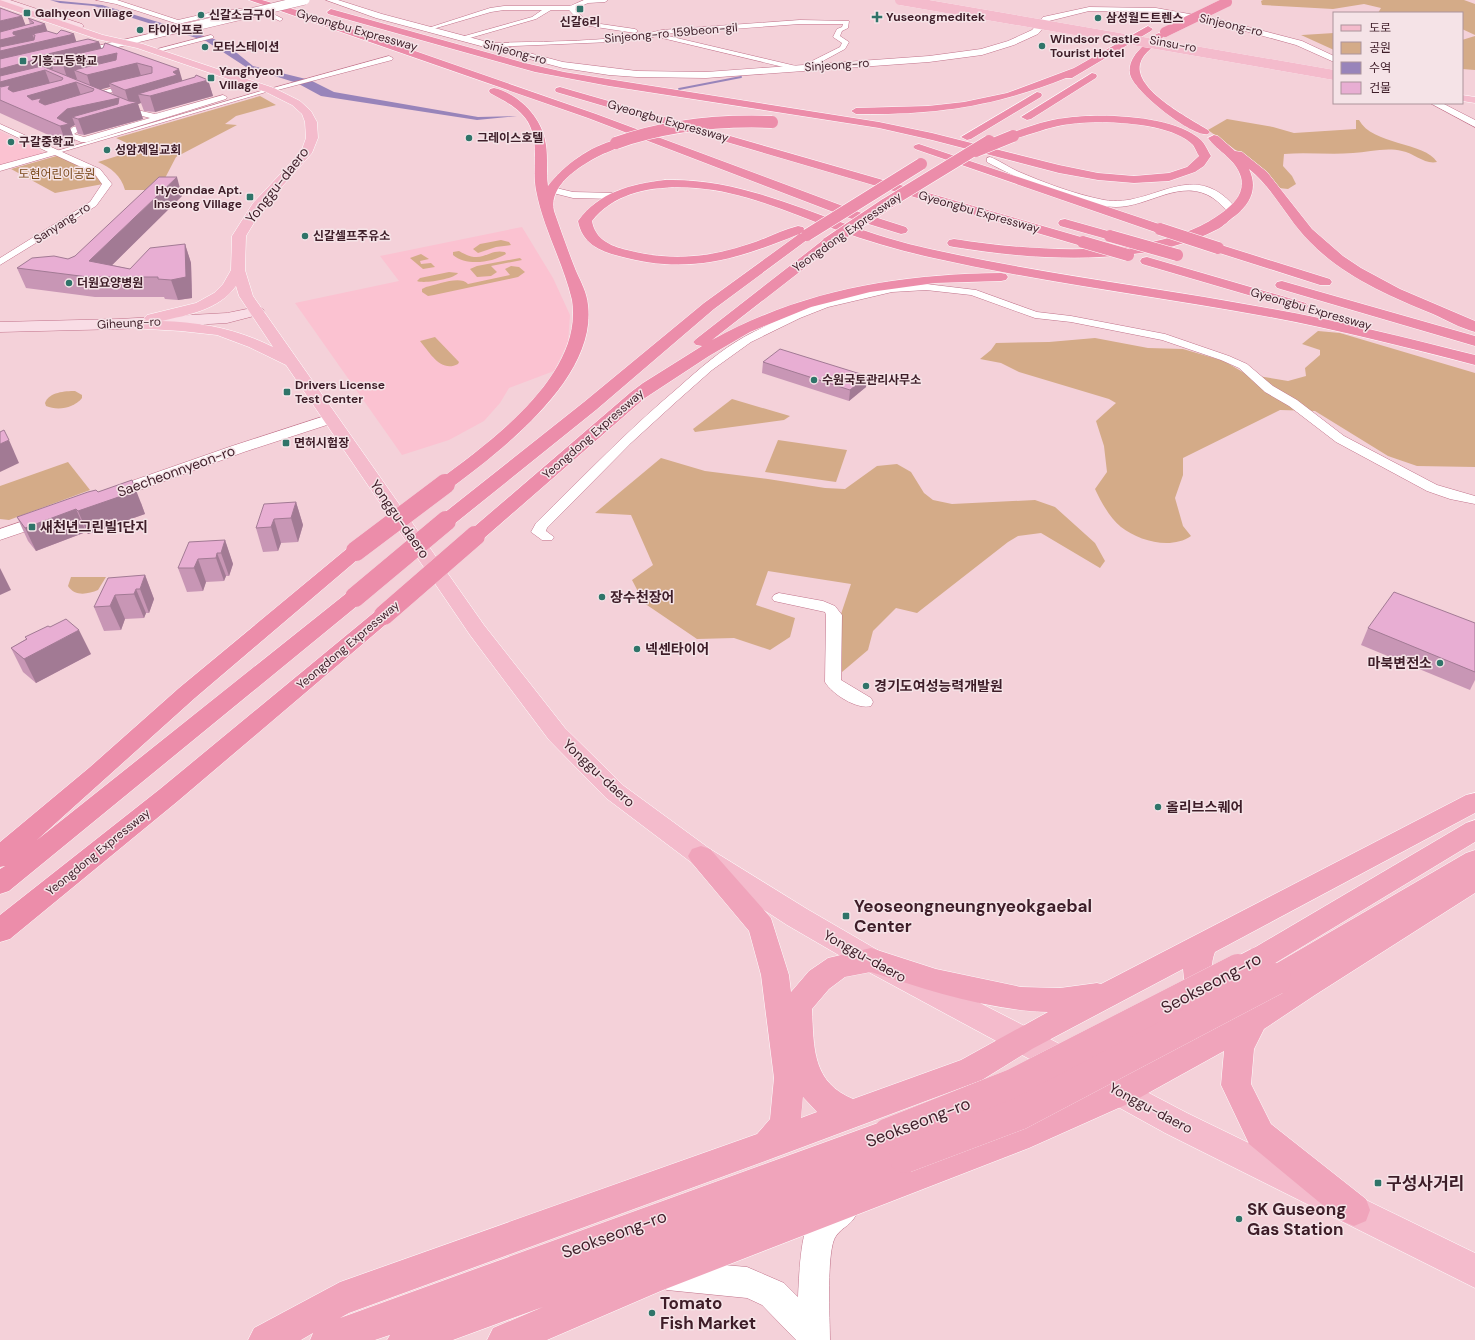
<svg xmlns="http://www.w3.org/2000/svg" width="1475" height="1340" viewBox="0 0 1475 1340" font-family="'DM Sans','Noto Sans KR',sans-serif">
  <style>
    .built { fill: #fbc2d1 }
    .green { fill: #d4ab88 }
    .water { fill: #9884ba }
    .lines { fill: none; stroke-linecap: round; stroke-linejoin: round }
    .stream { stroke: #9884ba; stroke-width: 2 }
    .pedestrian-casing { stroke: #c1728a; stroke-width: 1 }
    .minor-casing { stroke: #c1728a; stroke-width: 1 }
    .tertiary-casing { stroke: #c1728a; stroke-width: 1 }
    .secondary-casing { stroke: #c1728a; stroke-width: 1 }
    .primary-casing { stroke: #fff; stroke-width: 1 }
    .trunk-casing { stroke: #fff; stroke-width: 1 }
    .motorway-casing { stroke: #fff; stroke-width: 1 }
    .pedestrian { fill: #fff; fill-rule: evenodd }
    .minor { fill: #fff; fill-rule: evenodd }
    .tertiary { fill: #fff; fill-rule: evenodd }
    .secondary { fill: #f9dde6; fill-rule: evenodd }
    .primary { fill: #f4bbcc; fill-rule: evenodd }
    .trunk { fill: #f0a4bb; fill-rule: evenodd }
    .motorway { fill: #ec8daa; fill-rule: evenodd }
    .tertiary-bridge-casing { stroke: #c1728a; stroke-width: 10; stroke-linecap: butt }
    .primary-bridge-casing { stroke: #fff; stroke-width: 10; stroke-linecap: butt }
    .trunk-bridge-far1-casing { stroke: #fff; stroke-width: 26; stroke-linecap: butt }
    .trunk-bridge-casing { stroke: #fff; stroke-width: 32; stroke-linecap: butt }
    .motorway-bridge-far2-casing { stroke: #fff; stroke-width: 10; stroke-linecap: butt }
    .motorway-bridge-far1-casing { stroke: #fff; stroke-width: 13; stroke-linecap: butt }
    .motorway-bridge-casing { stroke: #fff; stroke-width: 20; stroke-linecap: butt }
    .tertiary-bridge { stroke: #fff; stroke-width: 9 }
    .primary-bridge { stroke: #f4bbcc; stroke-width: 10 }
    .trunk-bridge-far1 { stroke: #f0a4bb; stroke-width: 25 }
    .trunk-bridge { stroke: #f0a4bb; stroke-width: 32 }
    .motorway-bridge-far2 { stroke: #ec8daa; stroke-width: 10 }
    .motorway-bridge-far1 { stroke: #ec8daa; stroke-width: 12 }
    .motorway-bridge { stroke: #ec8daa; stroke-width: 20 }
    .wall { fill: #c896b5; fill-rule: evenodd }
    .shaded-wall { fill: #a27a94 }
    .building { fill: #e8aed3; stroke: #a27a94; fill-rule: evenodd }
    .poi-dot { fill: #2f7469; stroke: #f5e3e7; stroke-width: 1.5 }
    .labels { text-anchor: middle; stroke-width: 3; stroke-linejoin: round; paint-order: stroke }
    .far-poi-label { font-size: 12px; font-weight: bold; fill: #3e1d28; stroke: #f5e3e7; text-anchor: start }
    .far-street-label { font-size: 12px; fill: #3e1d28; stroke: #f5e3e7 }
    .far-park-label { font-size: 12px; fill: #794819; stroke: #f5e3e7 }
    .street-label { font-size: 14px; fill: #3e1d28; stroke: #f5e3e7 }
    .poi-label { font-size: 14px; font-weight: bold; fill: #3e1d28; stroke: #f5e3e7; text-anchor: start }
    .near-poi-label { font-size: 17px; font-weight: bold; fill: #3e1d28; stroke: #f5e3e7; text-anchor: start }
    .near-street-label { font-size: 17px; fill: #3e1d28; stroke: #f5e3e7 }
  </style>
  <rect width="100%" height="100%" fill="#f4d1d9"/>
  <g class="built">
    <path d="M0,131L45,153L0,166Z"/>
    <path d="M522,227L553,278L570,315L568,342L554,371L509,388L500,403L484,421L449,440L402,455L295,303L399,281L380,256Z"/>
  </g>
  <g class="green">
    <path d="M1263,0H1464L1475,4V35L1462,29V13H1378L1381,8L1364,4L1333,9L1262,5L1261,1Z"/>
    <path d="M1334,33V50L1301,35H1302Z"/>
    <path d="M1475,36V70L1462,69V40Z"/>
    <path d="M260,96L276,105L236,116L225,124L237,125L176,157L163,182L153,190H125C121,175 111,168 98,162L140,149L116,138Z"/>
    <path d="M1227,119L1273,127L1294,133L1356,129V120H1359C1372,145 1425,142 1437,162C1425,165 1414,153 1402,151C1386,147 1369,152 1353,153C1330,155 1307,152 1284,154L1283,166L1292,176L1296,184L1288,189L1279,188L1248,159L1208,130Z"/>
    <path d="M60,155L94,172L103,184L55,193L11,169Z"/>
    <path d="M501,240L509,242L511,245L496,247L478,253L473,249L480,244Z"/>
    <path d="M459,251C484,266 486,248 505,252L506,254C491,263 466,266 453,255V252Z"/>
    <path d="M421,254L429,259L420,261L421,264L431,263L435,267L423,269L410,258Z"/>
    <path d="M520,258L522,260L491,266L497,272L491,276L477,277L470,269L477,266Z"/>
    <path d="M511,266L519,267L525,272L518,277L434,295L428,296L422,292V289L426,287C437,285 460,275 468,284L510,275L505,269Z"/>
    <path d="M449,272L458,273C454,279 424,284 417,281L420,278Z"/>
    <path d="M1318,331L1340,333L1475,373V467L1417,466L1388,456L1315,411L1280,410L1183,458V475L1175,498L1183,526L1191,536C1171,550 1139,541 1121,527C1110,518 1101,502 1095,489L1107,472L1104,446L1096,421L1116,403L1109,399L1019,372L1001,363L980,359L991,350L996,343L1049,342L1095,338L1148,348L1183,349L1224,361L1246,374L1288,381L1306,376L1305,368L1320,355V350L1302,344Z"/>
    <path d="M435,337L459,362L458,364C441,373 430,353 420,341Z"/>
    <path d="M75,391L82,395V398C74,408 58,411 46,406L45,403C49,392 65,391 75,391Z"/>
    <path d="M732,399L790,416L784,420L695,432L693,429Z"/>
    <path d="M778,440L847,450L836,482L765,472Z"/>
    <path d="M661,458L705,471L768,479L825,488L845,489L877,466L897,464L911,472L924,493L933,500L952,504L1035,500L1055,507L1095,543L1105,561L1100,568L1041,533L1018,536L1008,542L917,613L896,608L873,631L868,650L842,672L840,617L851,584L768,571L756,605L795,618L790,637L770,650L734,638L697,639L644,603L632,580L653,565L631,515L595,513Z"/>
    <path d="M68,462L90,490L9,520L0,519V486Z"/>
    <path d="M71,577H106L98,590C88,594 75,597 68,586Z"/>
  </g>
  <path class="water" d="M50,0L102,5L214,39L232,49L253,66L310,80L334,92L478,117L517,116L477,120L321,96L297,83L246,67L206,41L94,6L60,3Z"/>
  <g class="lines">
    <path class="stream" d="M679,89L741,77"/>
    <defs>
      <path id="pedestrian" d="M268,89L273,90L58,153L53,152Z"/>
      <g id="minor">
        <path d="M96,0H117L178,20L213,12L239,9L270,12L283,19L280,21L269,16L239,13L213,16L178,24L116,4Z"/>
        <path d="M584,0H608L605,2L588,3L575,9L587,22L635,29L638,31L635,33L583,25L569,10H551L536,19L463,40L460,38L461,37L532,17L542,10H504L491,12L433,29L428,28L490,8L504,6H570Z"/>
        <path d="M800,20L849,21L848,28L842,31L840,36L849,42L845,49L821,62L825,66L824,68H818L812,61L840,47L842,43L833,37L837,29L842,27L843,24H800L663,34L653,37L611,42L490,47L487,45L490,43C544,41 611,43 662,30Z"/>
        <path d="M211,35L213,36V38L154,53L150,51Z"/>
        <path d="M664,35L796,66L800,68L796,70L662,38L661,37Z"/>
        <path d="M389,56L393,58L392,60L270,92L266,90Z"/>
        <path d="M132,83H135V87L91,97L87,95Z"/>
        <path d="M223,95L227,97L226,99L87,142H81L64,135L73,127L97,122L101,124L100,126L79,131L74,134L84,137L150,118L119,110V106L155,114Z"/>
        <path d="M0,124L100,169L112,184L96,206L0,265V258L90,202L102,184L94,173L55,155L0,171V165L48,152L0,129Z"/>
        <path d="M990,157C999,160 1008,167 1017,171C1045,183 1074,194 1104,200C1154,209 1194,153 1239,212L1234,215L1231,214C1225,209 1219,202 1213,198C1181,177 1149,207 1116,207C1083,206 1015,178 987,162V158Z"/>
        <path d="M552,187L573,192L615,193L620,196L615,199L573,198L549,192V188Z"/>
        <path d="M926,284L976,290L1037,312L1071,316L1165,334L1229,356L1247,364L1273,386L1297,400L1344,436L1437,485L1475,496V504L1450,499L1427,491L1336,442L1289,406L1265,392L1239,368L1221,360L1162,340L1071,322L1035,318L971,295L926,290L892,292L828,307L800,318L751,342L712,370L677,401L631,443L547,528L546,531L554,537L552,540H542L531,532L536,523C583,477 629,429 679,387C699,369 721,350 744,337C801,306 861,288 926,284Z"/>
        <path d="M779,593L823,601L835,606L842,615L841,680L871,698L873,702L871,706C857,710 832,694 825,682L826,615L825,612L774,601L772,598L774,595Z"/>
      </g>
      <g id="tertiary">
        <path d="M326,0H338L382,14L563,62L637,71L706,72L929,56L981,49L1008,41L1032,30L1043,17L1089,7L1156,8L1217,19L1302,41L1334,56V62L1296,45L1216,23L1156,12L1089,11L1049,21L1038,34L1014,45L982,55L929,62L706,78L637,77L609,75L563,68L376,18Z"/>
        <path d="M187,25L191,28L190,30L76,57L72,54L76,51Z"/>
        <path d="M1430,103H1442L1475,120V127Z"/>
        <path d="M331,414L336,416L339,419L336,422L244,452L115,499L109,500L103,499L101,495L103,491L232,446Z"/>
        <path d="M47,513L53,514L56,518L53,522L0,540V529Z"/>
        <path d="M843,1196L854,1201L858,1211C851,1227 844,1225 836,1236C826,1249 830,1321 830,1340H796L762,1305L747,1298L667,1290L656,1286L652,1275L656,1264L667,1260L747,1267L784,1283L798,1297C799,1279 800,1230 812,1217C821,1208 832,1201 843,1196Z"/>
      </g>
      <g id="secondary">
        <path d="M0,0H10L82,24L84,26L79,29L76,28L0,3Z"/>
        <path d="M257,307L262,308L264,311L262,314L227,323L119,329L0,332V322L119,319L227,313Z"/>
      </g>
      <g id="primary">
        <path d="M0,0L103,35L143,44L274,88L300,101L311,111L317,122L318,138L312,153L263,208L246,236L245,270L253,296L484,625L565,728L624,786L710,849L807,909L881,952L1081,1055L1085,1065L1081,1075L1070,1079L1059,1075L861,968L787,925L692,863L606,798L549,740L470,635L286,365L249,347L217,335L181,331L114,327L111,324L114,321L146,320L144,318L147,315L196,303L214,293L223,284L231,270L232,236L253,203L301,152L306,138L305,122L302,114L292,105L266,92L137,48L97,39L0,6ZM236,286L239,296L273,347C237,329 201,322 161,321C188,315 219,310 236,286Z"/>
        <path d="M1462,95L1475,97V103L1462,101Z"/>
        <path d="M1109,1072L1187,1113L1475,1253V1288L1165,1133L1098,1096L1094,1086L1098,1076Z"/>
      </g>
      <g id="trunk">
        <path d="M1475,793V813L1215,952C1208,971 1214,983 1221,1000L1217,1009L1207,1012L1197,1009L1184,979L1183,969L1032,1049L982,1080L768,1160L349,1313L340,1318L889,1119L900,1124L905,1134L900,1143L905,1142L916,1146L921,1157L920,1159L1010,1125L1110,1082L1239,1013L1241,1010L1251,1006L1275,991L1265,988L1261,979L1265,970L1466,853L1475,850V893L1315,995L1264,1029L1254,1049L1251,1084L1271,1124L1366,1199L1370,1210L1366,1221L1354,1226L1342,1221L1249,1144L1221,1085L1224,1051L1132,1102L1029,1148L663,1290L547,1340H487L493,1328L543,1307L453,1340H387L390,1335L375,1340H310L313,1333L301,1340H248L254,1328L340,1282L757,1134L770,1119L774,1078L761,975L749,931L692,863L688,856L692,849L701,846L710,849L771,918L789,975L791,992L809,971L828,958L871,948L936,969L1021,987L1060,988L1097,983L1101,984L1466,795ZM871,972C928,990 987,1010 1048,1012L961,1060L853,1099C812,1082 814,1048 812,1009L829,989L845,977ZM803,1097L817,1112L801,1118Z"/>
        <path d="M1475,820V842L1267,968L1257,972L1247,968L1243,960L1247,952L1466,823Z"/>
      </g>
      <g id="motorway">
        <path d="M249,0H262L300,11L596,114L859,212L906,227L908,230L906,233L901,234L849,218L588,118Z"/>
        <path d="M331,9L525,63L564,72L879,122L932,133L1059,165L1098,173L1134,176L1169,173L1187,167L1199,156C1197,153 1195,148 1193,145C1171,121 1094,119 1063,125C1046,128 1030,135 1013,139L1007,136L1009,134C1027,127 1046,120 1065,118C1100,113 1174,115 1201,140C1205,144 1208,151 1211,156L1204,166L1195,172L1169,181L1134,183L1098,180L1059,173L932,140L879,128L609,86L535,72L328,14L327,12Z"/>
        <path d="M1148,26L1153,29L1151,31L1072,78H1066C993,107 934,115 856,114L851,111L856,108L928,106L964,102L1007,93L1074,68Z"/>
        <path d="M1159,33L1164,36C1157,45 1143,52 1140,64C1134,90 1189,118 1208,130L1210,132L1208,134C1193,138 1133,91 1130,74C1128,64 1134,55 1140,49C1145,44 1152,35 1159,33Z"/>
        <path d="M1092,73L1096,74L1097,76L1096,78L1031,119L1027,120L1021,117Z"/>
        <path d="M560,87L1088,239L1090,242L1088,245H1078L556,92L555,90L556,88Z"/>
        <path d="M494,88C520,94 543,119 546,145C548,158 546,172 548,186C564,165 590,146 616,140L622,143C618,149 607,152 601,155C581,165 548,185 554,211C561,231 568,251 576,271C581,282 587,293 588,305C597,378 503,449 451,488L445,489L439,488L436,484L439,480C491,441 584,375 572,300C563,262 543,228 536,190C532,168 539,146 530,126C523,110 505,101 490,93L489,91L490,89Z"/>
        <path d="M1037,92L1041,93L1042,95L1041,97L971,139L967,140L961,137Z"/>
        <path d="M1214,135L1218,136L1235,151L1242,152L1267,172L1312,229L1343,256L1361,268L1400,289L1475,321V332C1460,328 1446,320 1433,314C1389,296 1343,276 1310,242C1287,219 1274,189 1249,169C1258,188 1251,203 1235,216C1229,220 1224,226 1218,229C1145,268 1033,260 954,247L949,246L947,243L949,240L954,239C1031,251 1158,262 1223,212C1234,204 1245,193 1241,177C1236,159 1218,152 1208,138Z"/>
        <path d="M919,144L1165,226L1167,229L1165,232H1155L915,149L913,147L915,145Z"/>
        <path d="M665,180C730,178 786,203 846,224C873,234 902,243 930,249C1042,274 1155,287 1267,308C1337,320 1406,338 1475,355V365C1405,347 1335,329 1264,316C1153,296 1040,282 929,257C898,250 867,241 837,230C790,213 746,192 696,188C659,185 616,190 592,221C595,239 610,246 627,250C668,261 709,258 749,244C766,239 781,230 798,226L803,227L805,230L800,234H809L811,237L714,309L596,410L453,525L446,527L439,525L436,521L439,517L584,402L704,303L799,234C736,260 687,275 619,256C599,251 582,243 578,221C599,192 631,184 665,180Z"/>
        <path d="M1065,219L1115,233L1117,236L1115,239L1110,240L1060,226L1058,223L1060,220Z"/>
        <path d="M828,239L833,240L835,243L833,246L712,340C802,290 899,274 1001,273L1006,274L1008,277L1006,280L1001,281L935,283L870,292L811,307L750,332L709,356L645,398L482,540L475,542L468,540L465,536L468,532L631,392L643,383L702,346L696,345L693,342L696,339L823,240Z"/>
        <path d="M1218,244L1330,279L1332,282L1330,285H1320L1213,251L1211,248L1213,245Z"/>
        <path d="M1147,257L1306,303L1308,306L1306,309H1296L1142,264L1140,261L1142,258Z"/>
        <path d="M1282,281L1475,336V346L1277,288L1275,285L1277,282Z"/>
        <path d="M356,545L363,547L366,551L363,555L195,698L37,840L348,592L355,591L362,592L365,597L362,602L9,891L0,894V869L5,866L0,867V842L90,767L179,688L349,547Z"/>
        <path d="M384,608L391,610L394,615L391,620L178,801L10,939L0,942V915L160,789L377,610Z"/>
      </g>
    </defs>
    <use href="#pedestrian" class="pedestrian-casing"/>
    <use href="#minor" class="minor-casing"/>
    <use href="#tertiary" class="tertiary-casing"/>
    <use href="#secondary" class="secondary-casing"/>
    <use href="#primary" class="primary-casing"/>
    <use href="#trunk" class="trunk-casing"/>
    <use href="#motorway" class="motorway-casing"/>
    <use href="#pedestrian" class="pedestrian"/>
    <use href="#minor" class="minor"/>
    <use href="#tertiary" class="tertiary"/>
    <use href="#secondary" class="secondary"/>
    <use href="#primary" class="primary"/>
    <use href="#trunk" class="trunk"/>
    <use href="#motorway" class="motorway"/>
    <defs>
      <path id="tertiary-bridge" d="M187,28L305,0"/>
      <path id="primary-bridge" d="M900,0L1334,75"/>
      <path id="trunk-bridge-far1" d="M1236,971L1257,960"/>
      <g id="trunk-bridge">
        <path d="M889,1134L1013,1085L1238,970"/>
        <path d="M905,1157L1019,1114L1275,979"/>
      </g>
      <path id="motorway-bridge-far2" d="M1165,32L1227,2"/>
      <g id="motorway-bridge-far1">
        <path d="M616,143C667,125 718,120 772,122"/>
        <path d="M976,151L1013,136"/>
        <path d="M1160,229L1218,248"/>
        <path d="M807,235L921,164"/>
        <path d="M1110,236L1177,255"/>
        <path d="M1083,242L1128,255"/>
        <path d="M828,243L886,204L989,141"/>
      </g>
      <g id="motorway-bridge">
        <path d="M356,551L445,484"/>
        <path d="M355,597L446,521"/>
        <path d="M384,615L475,536"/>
      </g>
    </defs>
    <use href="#tertiary-bridge" class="tertiary-bridge-casing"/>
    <use href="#primary-bridge" class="primary-bridge-casing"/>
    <use href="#trunk-bridge-far1" class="trunk-bridge-far1-casing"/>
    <use href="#trunk-bridge" class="trunk-bridge-casing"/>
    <use href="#motorway-bridge-far2" class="motorway-bridge-far2-casing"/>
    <use href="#motorway-bridge-far1" class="motorway-bridge-far1-casing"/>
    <use href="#motorway-bridge" class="motorway-bridge-casing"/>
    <use href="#tertiary-bridge" class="tertiary-bridge"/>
    <use href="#primary-bridge" class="primary-bridge"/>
    <use href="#trunk-bridge-far1" class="trunk-bridge-far1"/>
    <use href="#trunk-bridge" class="trunk-bridge"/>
    <use href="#motorway-bridge-far2" class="motorway-bridge-far2"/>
    <use href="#motorway-bridge-far1" class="motorway-bridge-far1"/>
    <use href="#motorway-bridge" class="motorway-bridge"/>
  </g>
  <g class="wall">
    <path d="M22,16L25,25L30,24L28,18L47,31L76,42H99L101,48H103L105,43L182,81L208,80L213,96L155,112L144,111L141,103L138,104L143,119L84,135L78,134L75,125L73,126L70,128L75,141L66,143L0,113V69ZM110,87L113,94L100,89Z"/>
    <path d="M182,196L112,265L130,269L185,244L191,263L192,298L178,300L165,299L164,297H95L26,288L17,268L68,259L75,256Z"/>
    <path d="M763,362L866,387L849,401L762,373Z"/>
    <path d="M98,492L141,503L145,514L88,534L86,532L36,551L28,541L17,517Z"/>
    <path d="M296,502L303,525L298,542L281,543L278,551L263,552L256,528Z"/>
    <path d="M225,540L233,564L229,576H226L224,581L206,582L203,591L187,592L178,568Z"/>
    <path d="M145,575L154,599L149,613H146L144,618L125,619L121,630L104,631L94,607Z"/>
    <path d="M1475,623V680L1470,690L1361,645L1368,628Z"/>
    <path d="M25,637L91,654L36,683L23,672L11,648L26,639Z"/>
  </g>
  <g class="shaded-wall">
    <path d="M22,16L27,29L45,24L50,39L35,35L32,34L36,42L74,34L78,47L99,42L104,56L117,53L137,63L142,79L109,83L110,87L95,91L94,89L91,88L87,75L74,70L77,79L68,81L63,65L50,60L53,69L47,71L45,70L51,86L76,82L82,98H119L129,104L125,90L179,69L184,86L208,80L213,96L155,112L150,96L138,94L141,103L138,104L143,119L84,135L78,119L72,117L75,125L73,126L70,128L75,141L66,143L60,126L0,95V21Z"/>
    <path d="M177,177L182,196L100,277L89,261Z"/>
    <path d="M185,244L191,263L192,298L178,300L171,280Z"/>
    <path d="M867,376L866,387L849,401L850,390Z"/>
    <path d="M9,440L19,463L0,472V444Z"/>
    <path d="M132,480L141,503L145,514L88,534L78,511Z"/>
    <path d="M296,502L303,525L298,542L291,518Z"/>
    <path d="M76,509L86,532L36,551L25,528Z"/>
    <path d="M274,519L281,543L278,551L271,527Z"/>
    <path d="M225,540L233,564L229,576L221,553Z"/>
    <path d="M217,553L226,576L224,581L216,558Z"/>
    <path d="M198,559L206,582L203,591L194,568Z"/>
    <path d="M0,568L11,590L0,595Z"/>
    <path d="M145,575L154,599L149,613L140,589Z"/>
    <path d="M136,589L146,613L144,618L134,594Z"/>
    <path d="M115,595L125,619L121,630L110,606Z"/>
    <path d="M79,630L91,654L36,683L24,659Z"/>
  </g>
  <g class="building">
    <path d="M0,8L22,16L0,21Z"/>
    <path d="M28,18L45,24L13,32V34L17,36L0,40V32L34,23Z"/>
    <path d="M61,30L65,31L74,34L0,51V47L34,40L35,35L32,34L47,31L57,34Z"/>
    <path d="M88,39L99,42L35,57L34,60L0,69V59Z"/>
    <path d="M105,43L179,69L173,72L177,75L125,90L109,83L152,73V67L137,63L87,75L74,70L116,60L117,53L63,65L50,60L103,48Z"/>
    <path d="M42,66L129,101L138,102L78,119L72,117L118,104L119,98L67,109L57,118L69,124L60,126L0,100V86L1,87L10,85L8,89L13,92L62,80L63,78L45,70L0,82V76ZM76,82L94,89L93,91L45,105L39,102L41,98L76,90L32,100L27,96Z"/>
    <path d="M196,75L208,80L150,96L138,94L195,77Z"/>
    <path d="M159,177H177L89,261L130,269L150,248L185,244L186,277L171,280L158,279V277H88L17,268L32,258L54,256L68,259L75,256Z"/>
    <path d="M780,349L867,376L850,390L763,362Z"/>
    <path d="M4,430L9,440L0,444V432Z"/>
    <path d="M132,480L136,491L78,511L76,509L25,528L17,517L88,492L96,490L98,492Z"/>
    <path d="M296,502L291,518L274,519L271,527L256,528L264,504Z"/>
    <path d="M225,540L221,553H217L216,558L198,559L194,568H178L189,542Z"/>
    <path d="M145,575L140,589H136L134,594L115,595L110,606L94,607L108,578Z"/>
    <path d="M1394,592L1475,623V672L1368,628Z"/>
    <path d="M66,619L79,630L24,659L11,648L27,639L25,637L48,626L50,627Z"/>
  </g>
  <g class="poi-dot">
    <rect x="576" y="5" width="8" height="8" rx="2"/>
    <rect x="23" y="9" width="8" height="8" rx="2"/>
    <circle cx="201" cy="15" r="4"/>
    <path d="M875 11h4v4h4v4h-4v4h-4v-4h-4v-4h4z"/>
    <circle cx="1098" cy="18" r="4"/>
    <circle cx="140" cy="30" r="4"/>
    <circle cx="1042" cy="46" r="4"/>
    <circle cx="205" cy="47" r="4"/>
    <rect x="19" y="57" width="8" height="8" rx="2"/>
    <rect x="207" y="74" width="8" height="8" rx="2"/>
    <circle cx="469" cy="138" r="4"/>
    <circle cx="11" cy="142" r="4"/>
    <circle cx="107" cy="150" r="4"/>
    <rect x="246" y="193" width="8" height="8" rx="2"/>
    <circle cx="305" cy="236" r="4"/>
    <circle cx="69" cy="283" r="4"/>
    <circle cx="814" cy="380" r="4"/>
    <rect x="283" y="388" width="8" height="8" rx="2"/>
    <rect x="282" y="439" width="8" height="8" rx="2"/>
    <rect x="28" y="523" width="8" height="8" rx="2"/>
    <circle cx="602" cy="597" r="4"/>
    <circle cx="637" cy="649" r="4"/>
    <circle cx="1440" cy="663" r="4"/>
    <circle cx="866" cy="686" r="4"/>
    <circle cx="1158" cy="807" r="4"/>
    <rect x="842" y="912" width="8" height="8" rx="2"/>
    <rect x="1374" y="1179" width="8" height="8" rx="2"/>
    <circle cx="1239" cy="1219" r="4"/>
    <circle cx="652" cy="1313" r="4"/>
  </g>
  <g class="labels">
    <g class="far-poi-label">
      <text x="35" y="17">Galhyeon Village</text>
      <text x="209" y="19">신갈소금구이</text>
      <text x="886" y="21">Yuseongmeditek</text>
      <text x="1106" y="22">삼성월드트렌스</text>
      <text x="580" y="26" text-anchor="middle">신갈6리</text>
      <text x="148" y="34">타이어프로</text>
      <text x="1050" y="43">Windsor Castle<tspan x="1050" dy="14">Tourist Hotel</tspan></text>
      <text x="213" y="51">모터스테이션</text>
      <text x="31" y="65">기흥고등학교</text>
      <text x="219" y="75">Yanghyeon<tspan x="219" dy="14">Village</tspan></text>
      <text x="477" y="142">그레이스호텔</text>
      <text x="19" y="146">구갈중학교</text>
      <text x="115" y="154">성암제일교회</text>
      <text x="242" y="194" text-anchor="end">Hyeondae Apt.<tspan x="242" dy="14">Inseong Village</tspan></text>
      <text x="313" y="240">신갈셀프주유소</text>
      <text x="77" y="287">더원요양병원</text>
      <text x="822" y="384">수원국토관리사무소</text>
      <text x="295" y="389">Drivers License<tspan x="295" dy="14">Test Center</tspan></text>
      <text x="294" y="447">면허시험장</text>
    </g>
    <g class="far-street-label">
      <text transform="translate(1231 25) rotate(13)" y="4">Sinjeong-ro</text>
      <text transform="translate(357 30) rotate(16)" y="4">Gyeongbu Expressway</text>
      <text transform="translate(671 33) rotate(-5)" y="4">Sinjeong-ro 159beon-gil</text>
      <text transform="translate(1173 44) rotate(10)" y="4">Sinsu-ro</text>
      <text transform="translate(515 52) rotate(15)" y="4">Sinjeong-ro</text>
      <text transform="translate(837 65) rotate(-4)" y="4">Sinjeong-ro</text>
      <text transform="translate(668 121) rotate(16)" y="4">Gyeongbu Expressway</text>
      <text transform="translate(979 212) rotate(16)" y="4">Gyeongbu Expressway</text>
      <text transform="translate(62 223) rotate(-33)" y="4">Sanyang-ro</text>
      <text transform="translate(847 232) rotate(-35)" y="4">Yeongdong Expressway</text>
      <text transform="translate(1311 309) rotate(16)" y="4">Gyeongbu Expressway</text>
      <text transform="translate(129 323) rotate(-3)" y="4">Giheung-ro</text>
      <text transform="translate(593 434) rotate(-41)" y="4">Yeongdong Expressway</text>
      <text transform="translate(348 645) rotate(-40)" y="4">Yeongdong Expressway</text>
      <text transform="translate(98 852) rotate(-39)" y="4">Yeongdong Expressway</text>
    </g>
    <g class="far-park-label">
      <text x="57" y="178">도현어린이공원</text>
    </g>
    <g class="street-label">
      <text transform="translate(277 185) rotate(-52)" y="5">Yonggu-daero</text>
      <text transform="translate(176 471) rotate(-20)" y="5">Saecheonnyeon-ro</text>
      <text transform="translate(400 519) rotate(55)" y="5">Yonggu-daero</text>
      <text transform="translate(599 773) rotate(43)" y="5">Yonggu-daero</text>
      <text transform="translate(865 956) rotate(29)" y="5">Yonggu-daero</text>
      <text transform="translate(1151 1108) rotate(28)" y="5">Yonggu-daero</text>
    </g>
    <g class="poi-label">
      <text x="40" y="532">새천년그린빌1단지</text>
      <text x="610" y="602">장수천장어</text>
      <text x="645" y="654">넥센타이어</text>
      <text x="1432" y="668" text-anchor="end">마북변전소</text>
      <text x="874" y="691">경기도여성능력개발원</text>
      <text x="1166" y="812">올리브스퀘어</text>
    </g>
    <g class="near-poi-label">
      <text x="854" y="912">Yeoseongneungnyeokgaebal<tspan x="854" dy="20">Center</tspan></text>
      <text x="1386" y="1189">구성사거리</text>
      <text x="1247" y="1215">SK Guseong<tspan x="1247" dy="20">Gas Station</tspan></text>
      <text x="660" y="1309">Tomato<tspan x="660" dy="20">Fish Market</tspan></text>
    </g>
    <g class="near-street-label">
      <text transform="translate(1211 983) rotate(-28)" y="6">Seokseong-ro</text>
      <text transform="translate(918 1122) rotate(-21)" y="6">Seokseong-ro</text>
      <text transform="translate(614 1234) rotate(-20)" y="6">Seokseong-ro</text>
    </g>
  </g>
  <rect x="1333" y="12" width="130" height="92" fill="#f5e3e7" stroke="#ac949b"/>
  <rect x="1341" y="25" width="20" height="6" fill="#f4bbcc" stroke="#ac949b"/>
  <text x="1369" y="32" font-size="12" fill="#3e1d28">도로</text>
  <rect x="1341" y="42" width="20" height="12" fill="#d4ab88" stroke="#ac949b"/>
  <text x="1369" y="52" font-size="12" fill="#3e1d28">공원</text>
  <rect x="1341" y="62" width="20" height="12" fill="#9884ba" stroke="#ac949b"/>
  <text x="1369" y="72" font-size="12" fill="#3e1d28">수역</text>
  <rect x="1341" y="82" width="20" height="12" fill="#e8aed3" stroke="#ac949b"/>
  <text x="1369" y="92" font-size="12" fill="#3e1d28">건물</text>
</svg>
